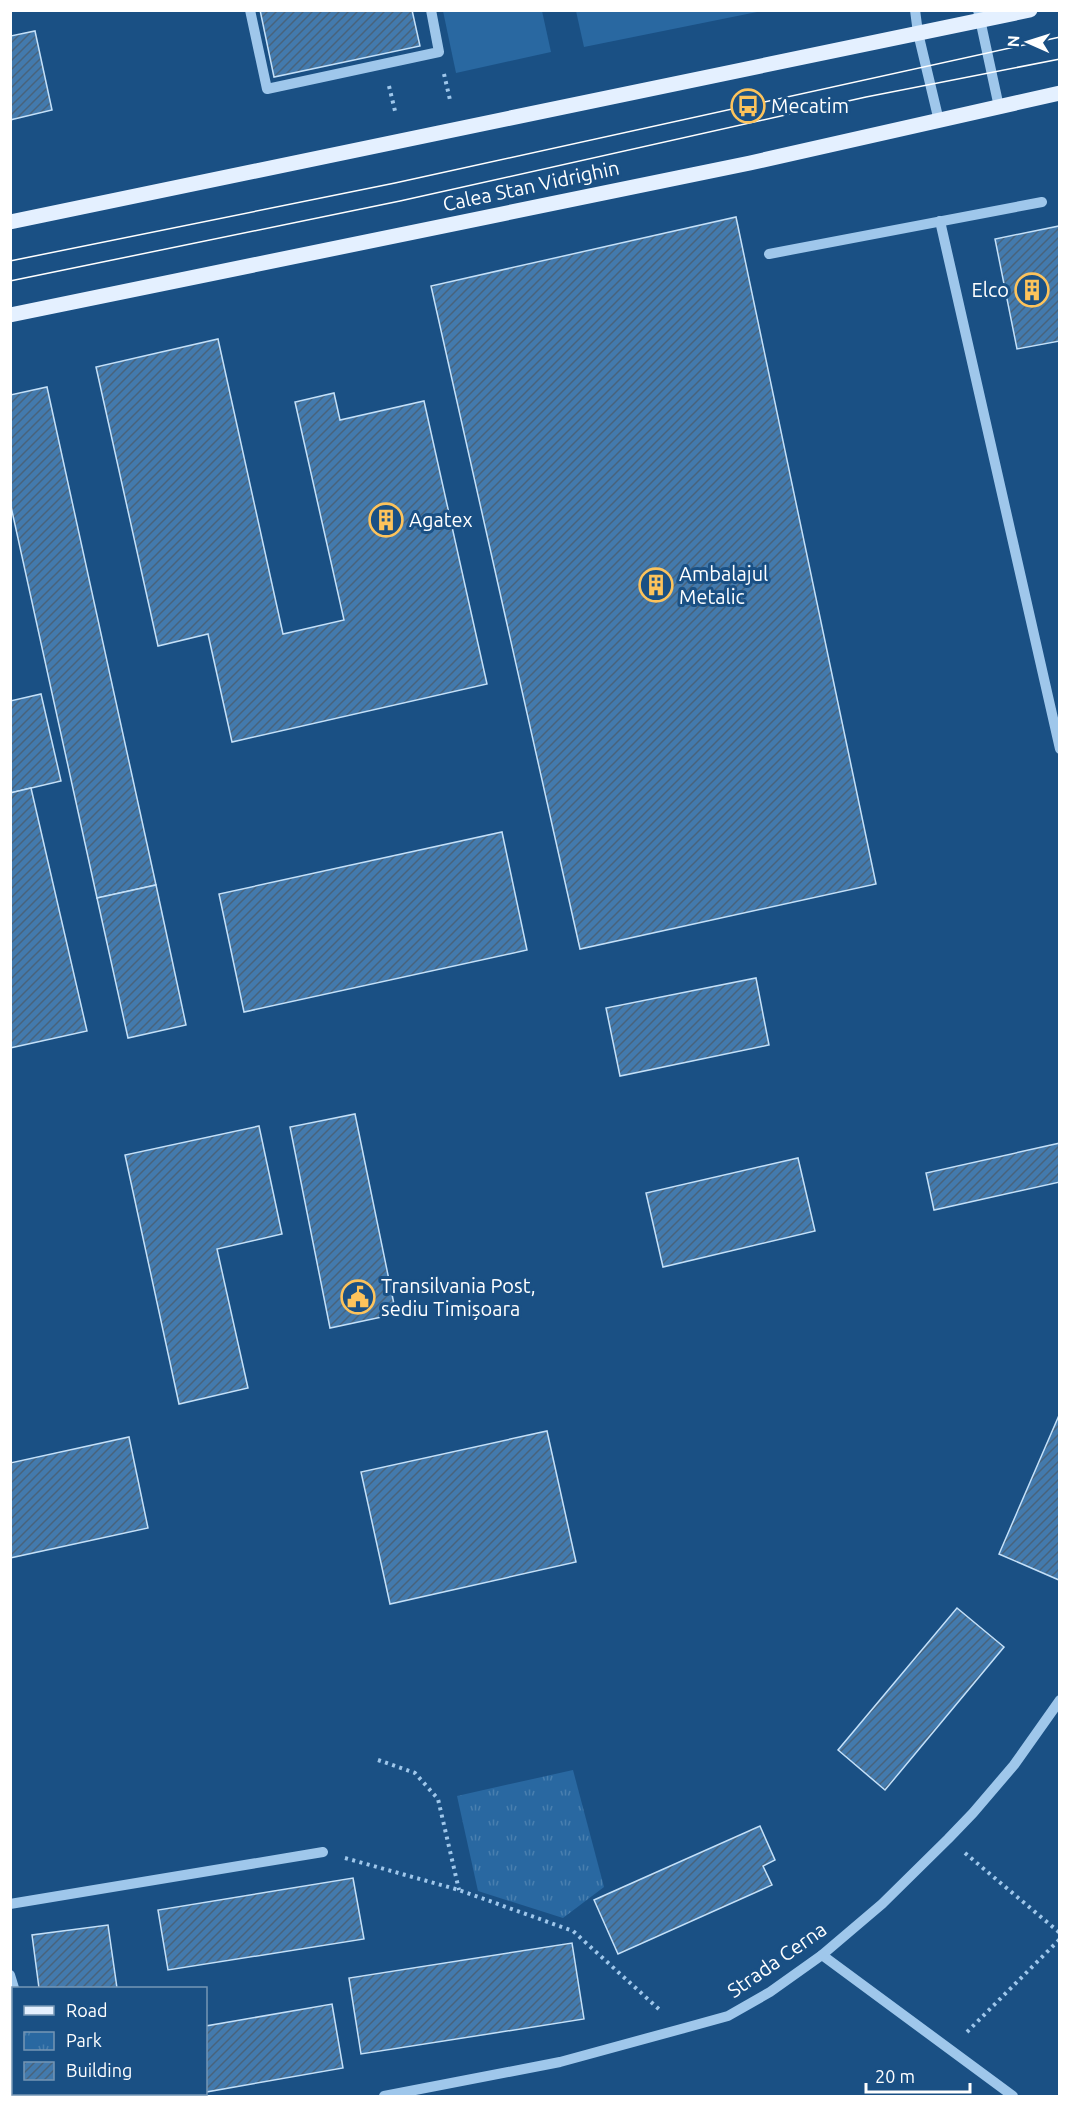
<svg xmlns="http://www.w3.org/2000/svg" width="1070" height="2107" viewBox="0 0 1070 2107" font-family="Ubuntu,sans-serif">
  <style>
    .grass { fill: #2968a1 }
    .park { fill: url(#park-tufts) }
    .building { fill: url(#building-hatch); stroke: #c4e0f8; stroke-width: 1.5 }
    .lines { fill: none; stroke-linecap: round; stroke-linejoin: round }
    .path { stroke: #9fc7eb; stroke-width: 4; stroke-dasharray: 3 4.5; stroke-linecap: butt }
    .minor { stroke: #9fc7eb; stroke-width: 10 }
    .major { stroke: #e4f0ff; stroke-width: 15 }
    .tram { stroke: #fff; stroke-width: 1.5 }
    .labels { text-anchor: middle; stroke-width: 6; stroke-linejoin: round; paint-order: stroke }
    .poi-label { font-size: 20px; fill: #fff; stroke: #1a5084; text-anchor: start }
    .street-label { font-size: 20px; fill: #fff; stroke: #1a5084 }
  </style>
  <defs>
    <pattern id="park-tufts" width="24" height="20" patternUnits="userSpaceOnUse" patternTransform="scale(1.5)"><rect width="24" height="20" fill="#2968a1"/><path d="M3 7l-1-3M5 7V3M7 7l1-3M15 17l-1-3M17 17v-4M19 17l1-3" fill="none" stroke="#497faf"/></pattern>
    <pattern id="building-hatch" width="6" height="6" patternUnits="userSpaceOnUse" patternTransform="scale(1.5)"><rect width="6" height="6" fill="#437aad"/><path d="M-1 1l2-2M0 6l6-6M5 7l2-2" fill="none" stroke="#48637c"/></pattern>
  </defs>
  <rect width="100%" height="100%" fill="#1a5084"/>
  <g class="grass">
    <path d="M443,11H542L551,52L456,73Z"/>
    <path d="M576,11V10L762,11L584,47Z"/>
  </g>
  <path class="park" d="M573,1770L604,1887L563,1918L478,1891L457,1796Z"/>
  <g class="building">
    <path d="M260,10H412L420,46L274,77Z"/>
    <path d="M35,31L52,110L10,120V33L11,36Z"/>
    <path d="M736,217L876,884L580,949L431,286Z"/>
    <path d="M1059,226L1060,341L1017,349L995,239Z"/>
    <path d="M218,339L283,634L344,620L295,402L334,393L340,420L424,401L487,684L232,742L208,634L158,646L96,367Z"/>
    <path d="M47,387L156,885L97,898L10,502V395Z"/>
    <path d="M41,694L61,781L10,793V701Z"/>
    <path d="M31,788L87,1031L10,1048V793Z"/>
    <path d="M502,832L527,950L244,1012L219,894Z"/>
    <path d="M156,885L186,1025L128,1038L97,898Z"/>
    <path d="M756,978L769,1045L620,1076L606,1008Z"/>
    <path d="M355,1114L396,1314L330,1328L290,1127Z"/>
    <path d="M259,1126L282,1234L217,1249L248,1388L179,1404L125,1155Z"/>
    <path d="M1060,1143V1182L934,1210L926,1173Z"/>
    <path d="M798,1158L815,1231L663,1267L646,1193Z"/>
    <path d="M1060,1413V1579L1059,1580L999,1554Z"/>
    <path d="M547,1431L576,1562L390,1604L361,1472Z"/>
    <path d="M129,1437L148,1528L10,1558V1463Z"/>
    <path d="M957,1608L1004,1647L885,1790L838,1750Z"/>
    <path d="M760,1826L775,1860L763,1866L772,1885L618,1954L594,1900Z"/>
    <path d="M353,1878L364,1939L168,1970L158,1910Z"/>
    <path d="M108,1925L117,1988H39L32,1935Z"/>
    <path d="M572,1943L584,2019L361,2054L349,1978Z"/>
    <path d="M332,2004L343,2068L206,2092V2026Z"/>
    <path d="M142,2094H195L178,2096H143Z"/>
  </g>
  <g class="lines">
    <g class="path">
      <path d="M444,74L450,100"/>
      <path d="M389,86L395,111"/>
      <path d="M378,1760L415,1773L438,1799L459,1890"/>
      <path d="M965,1853L1060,1933"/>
      <path d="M345,1858L459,1890L573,1931L661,2011"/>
      <path d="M967,2032L1060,1939"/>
    </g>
    <g class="minor">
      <path d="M250,10L267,89L439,52L431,10"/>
      <path d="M915,10L918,33L939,121"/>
      <path d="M978,10L999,107"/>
      <path d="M940,221L1060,749"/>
      <path d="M769,254L1042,202"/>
      <path d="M10,1904L323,1852"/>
      <path d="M822,1955L1013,2096"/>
      <path d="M10,1975L14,1988"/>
      <path d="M42,2094L43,2096"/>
      <path d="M384,2096L560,2062L681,2029L728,2016L770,1992L822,1955L882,1904L948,1839L973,1813L1014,1765L1060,1700"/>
    </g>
    <g class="major">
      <path d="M10,222L1030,10"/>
      <path d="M10,315L750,163L1060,93"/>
    </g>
    <g class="tram">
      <path d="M10,261L395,183L1060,37"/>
      <path d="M10,281L400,201L866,97L1060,59"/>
    </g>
  </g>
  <defs>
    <symbol id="bus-ring" viewBox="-11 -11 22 22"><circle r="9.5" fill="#1a5084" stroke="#fdc35b" stroke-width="1.5"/><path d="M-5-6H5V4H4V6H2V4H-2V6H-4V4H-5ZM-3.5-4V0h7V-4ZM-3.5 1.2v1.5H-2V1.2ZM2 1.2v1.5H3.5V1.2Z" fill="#fdc35b"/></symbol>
    <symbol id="building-ring" viewBox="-11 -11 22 22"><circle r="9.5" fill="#1a5084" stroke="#fdc35b" stroke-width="1.5"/><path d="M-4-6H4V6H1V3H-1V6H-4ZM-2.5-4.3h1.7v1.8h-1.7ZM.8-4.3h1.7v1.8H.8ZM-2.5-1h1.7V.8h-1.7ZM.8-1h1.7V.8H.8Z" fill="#fdc35b"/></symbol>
    <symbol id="civic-ring" viewBox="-11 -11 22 22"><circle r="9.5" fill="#1a5084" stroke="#fdc35b" stroke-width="1.5"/><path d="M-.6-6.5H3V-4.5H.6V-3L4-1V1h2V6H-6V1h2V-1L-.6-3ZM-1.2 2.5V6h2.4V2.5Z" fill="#fdc35b"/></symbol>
  </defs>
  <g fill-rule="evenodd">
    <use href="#bus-ring" x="729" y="87" width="38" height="38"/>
    <use href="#building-ring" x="1013" y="271" width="38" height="38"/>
    <use href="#building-ring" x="367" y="501" width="38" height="38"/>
    <use href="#building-ring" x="637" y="566" width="38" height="38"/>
    <use href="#civic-ring" x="339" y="1278" width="38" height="38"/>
  </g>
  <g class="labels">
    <g class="poi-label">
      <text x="771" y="113">Mecatim</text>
      <text x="1009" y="297" text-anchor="end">Elco</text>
      <text x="409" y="527">Agatex</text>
      <text x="679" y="581">Ambalajul<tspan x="679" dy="23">Metalic</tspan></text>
      <text x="381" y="1293">Transilvania Post,<tspan x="381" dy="23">sediu Timișoara</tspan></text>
    </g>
    <g class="street-label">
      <text transform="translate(531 186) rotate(-12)" y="7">Calea Stan Vidrighin</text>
      <text transform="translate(777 1960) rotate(-35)" y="7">Strada Cerna</text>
    </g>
  </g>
  <rect width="1070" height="2107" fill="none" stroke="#ffffff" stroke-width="24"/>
  <rect x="12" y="1987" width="195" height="108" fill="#1a5084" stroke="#7696b5" stroke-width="1.5"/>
  <rect x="24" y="2006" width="30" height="9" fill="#e4f0ff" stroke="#7696b5" stroke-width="1.5"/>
  <text x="66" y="2017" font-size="18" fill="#ffffff">Road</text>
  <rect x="24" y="2032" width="30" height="18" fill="url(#park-tufts)" stroke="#7696b5" stroke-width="1.5"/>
  <text x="66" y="2047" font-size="18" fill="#ffffff">Park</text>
  <rect x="24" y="2062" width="30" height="18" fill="url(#building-hatch)" stroke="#7696b5" stroke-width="1.5"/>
  <text x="66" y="2077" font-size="18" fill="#ffffff">Building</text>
  <g transform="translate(1028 42) rotate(273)" stroke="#1a5084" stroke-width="4.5" paint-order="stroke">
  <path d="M0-4.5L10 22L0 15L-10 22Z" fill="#ffffff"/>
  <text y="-9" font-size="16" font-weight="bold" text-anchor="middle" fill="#ffffff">N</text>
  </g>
  <path d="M866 2083v9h104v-9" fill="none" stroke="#ffffff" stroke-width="3"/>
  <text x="875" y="2083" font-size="18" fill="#ffffff" stroke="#1a5084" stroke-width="4.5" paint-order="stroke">20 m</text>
</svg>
